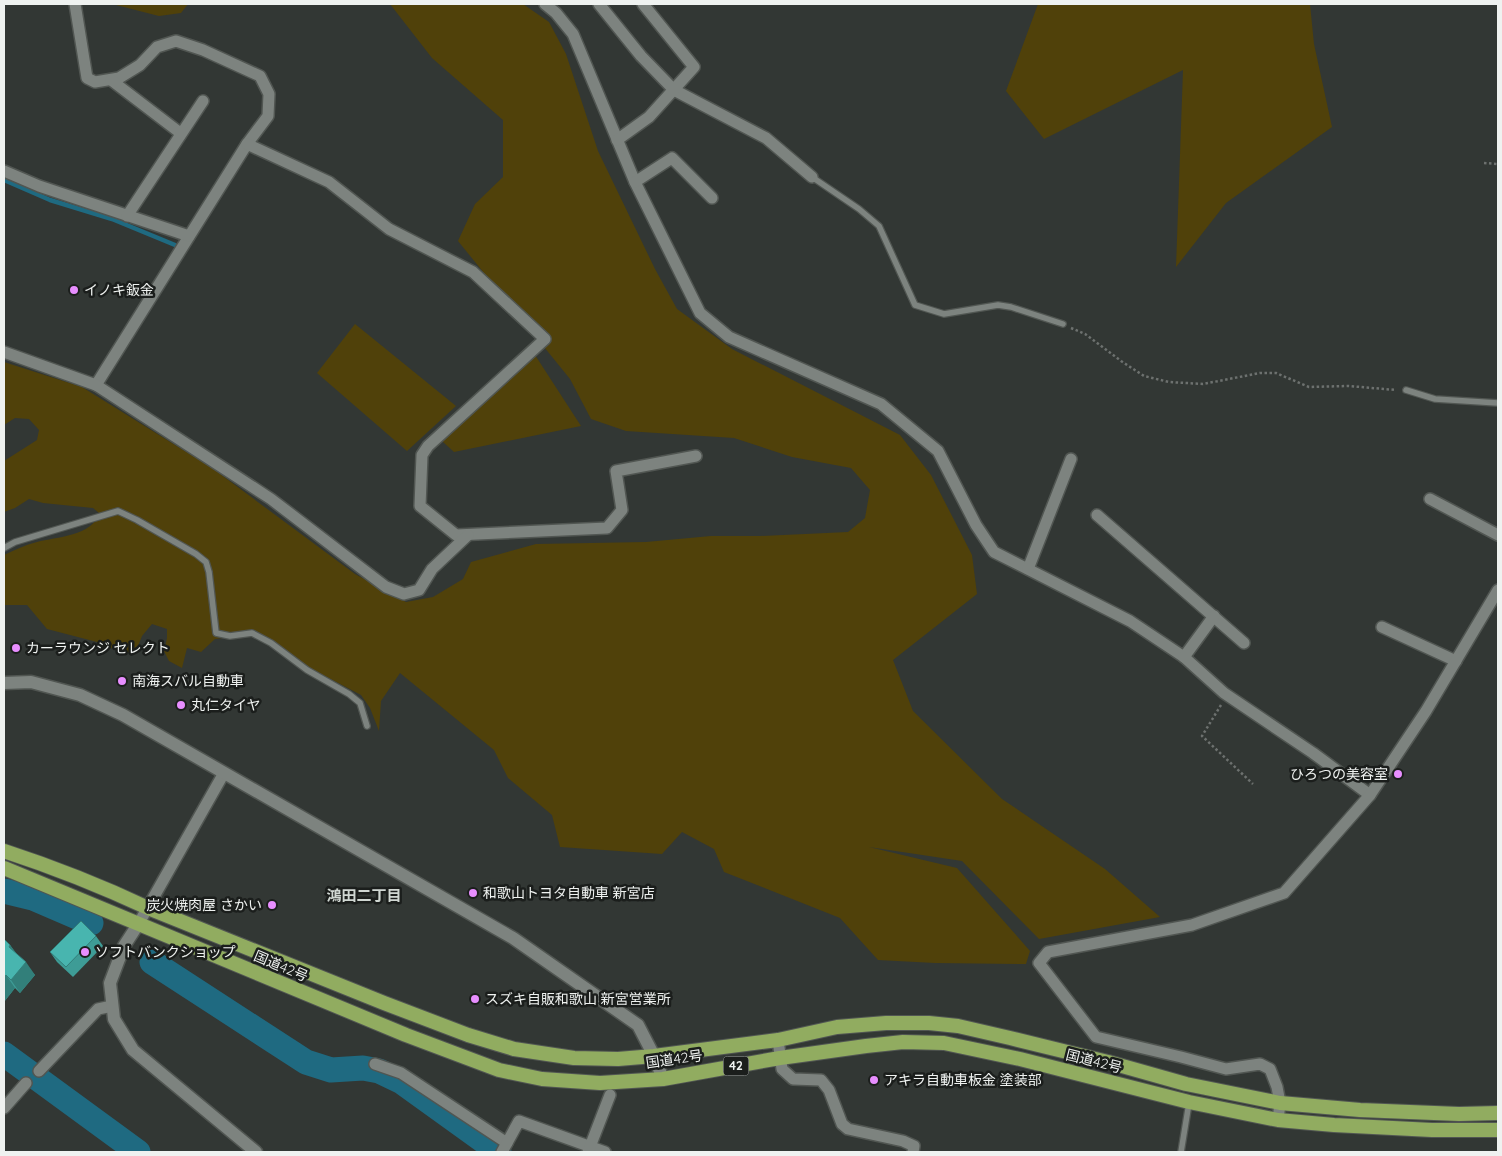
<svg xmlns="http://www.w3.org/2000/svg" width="1502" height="1156" viewBox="0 0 1502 1156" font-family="Quicksand,'Noto Sans JP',sans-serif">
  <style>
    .green { fill: #50410a }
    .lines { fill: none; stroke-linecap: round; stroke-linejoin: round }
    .stream { stroke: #1f6a81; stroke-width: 4.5 }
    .river { stroke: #1f6a81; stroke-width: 25 }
    .service-casing { stroke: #515652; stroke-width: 8 }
    .minor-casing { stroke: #515652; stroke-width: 14 }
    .tertiary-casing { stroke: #515652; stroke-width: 15 }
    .trunk-casing { stroke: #515652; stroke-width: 16 }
    .path { stroke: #6d716f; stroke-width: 2.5; stroke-dasharray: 2.5 2.5; stroke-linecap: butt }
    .service { stroke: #7d837f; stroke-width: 5.5 }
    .minor { stroke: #7d837f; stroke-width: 11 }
    .tertiary { stroke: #7d837f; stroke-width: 12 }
    .trunk { stroke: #91ac60; stroke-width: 14 }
    .wall { fill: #3e9c96 }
    .shaded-wall { fill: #327f7a }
    .building { fill: #48b5af; stroke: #327f7a }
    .poi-dot { fill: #e88eff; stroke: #1b1e1c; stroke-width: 2 }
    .labels { text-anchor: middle; stroke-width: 5; stroke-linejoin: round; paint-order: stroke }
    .shield { fill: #1b1e1c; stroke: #afb2b0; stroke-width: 1 }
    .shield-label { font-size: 12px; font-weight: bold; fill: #eff2f0 }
    .poi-label { font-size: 14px; fill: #eff2f0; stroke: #1b1e1c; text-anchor: start }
    .street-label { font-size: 14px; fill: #eff2f0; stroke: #1b1e1c }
    .neighbourhood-label { font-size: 15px; font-weight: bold; fill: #d0d7d2; stroke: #1b1e1c }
  </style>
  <rect width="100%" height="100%" fill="#323734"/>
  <g class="green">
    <path d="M112,4H188L181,13L159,16Z"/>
    <path d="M390,4H523L549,22L566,54L598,151L655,269L677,309L732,349L900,435L931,475L972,555L977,594L893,660L913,711L1002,799L1105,869L1160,917L1039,939L962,861L869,847L957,868L1030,951L1026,964L935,963L878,960L840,918L724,872L714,849L682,832L662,854L560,847L552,815L508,778L494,750L400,673L381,701L379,731L370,708L361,695L283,654L263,638L239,636L215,639L201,652L187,648L182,668L169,661L164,651L167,638V629L152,624L142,636L136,651L124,653L97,642L47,629L27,605H4V555C15,550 25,545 37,542C56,537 93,536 99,513L93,508L43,503L29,499L15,508L4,512V461L37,440L39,430L29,419L15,418L4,425V362L82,387L212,468L355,574L406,602L433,597L463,579L471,562L536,544L646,542L711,536H760L848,532L865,518L870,490L851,468L792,457L734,438L626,431L591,419L570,379L458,241L475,204L503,177V120L432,58Z"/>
    <path d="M1038,4H1310L1314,44L1332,127L1226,203L1176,267L1183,70L1044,139L1006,91Z"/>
    <path d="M355,324L456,406L407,451L317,373Z"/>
    <path d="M535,355L581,426L454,452L442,441Z"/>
  </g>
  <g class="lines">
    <path class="stream" d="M4,180L50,200L112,219L175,245"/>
    <g class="river">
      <path d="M4,891L33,898L91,923"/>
      <path d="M152,962L306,1062L331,1070L363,1068L379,1071L402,1082L499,1152"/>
      <path d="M4,1054L138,1152"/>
    </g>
    <defs>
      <g id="service">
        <path d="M812,177L859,209L879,226L915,305L944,314L998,305L1011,307L1063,324"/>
        <path d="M1406,390L1435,399L1498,403"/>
        <path d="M4,548L15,542L118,511L137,520L196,554L206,562L209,572L216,633L230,636L252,633L271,643L307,670L349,694L360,703L367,726"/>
        <path d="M1181,1152L1189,1103"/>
      </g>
      <g id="minor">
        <path d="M75,4L87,78L95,82L119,78L140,65L157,47L176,41L203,50L260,76L269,94L268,116L247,144L96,385"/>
        <path d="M545,4L556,13L573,34L635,182L700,313L729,337L881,404L938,451L976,525L994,552L1130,621L1184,657L1224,693L1313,753L1370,795"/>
        <path d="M599,4L641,56L674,90L766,138L812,177"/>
        <path d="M111,80L179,132L180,135"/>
        <path d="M617,140L649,117L694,67L643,4"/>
        <path d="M247,144L329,182L389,229L473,272L545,339L428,446L422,455L420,506L456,535L607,528L622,510L616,471L696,456"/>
        <path d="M4,171L39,186L189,236"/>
        <path d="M635,182L672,158L712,198"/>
        <path d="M127,216L203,101"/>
        <path d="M4,352L96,385L271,499L386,587L404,594L419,590L432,569L468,535"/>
        <path d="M1430,499L1498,535"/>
        <path d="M1097,515L1244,643"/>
        <path d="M1028,569L1071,459"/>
        <path d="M1382,627L1456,661"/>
        <path d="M1184,657L1214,616"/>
        <path d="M139,923L224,773"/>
        <path d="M778,1040L782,1069L793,1079L821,1080L829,1090L842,1124L848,1129L903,1141L914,1146L913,1152"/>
        <path d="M375,1064L401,1073L507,1143"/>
        <path d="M39,1071L98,1009L112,1006"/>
        <path d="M4,1108L26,1083"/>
        <path d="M1278,1120L1280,1103L1277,1087L1270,1069L1260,1064L1226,1069L1181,1057L1096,1037L1039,963L1048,952L1192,925L1284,893L1370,795L1426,711L1498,590"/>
        <path d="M502,1152L519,1121L605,1152"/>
        <path d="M588,1152L610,1095"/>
      </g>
      <g id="tertiary">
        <path d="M4,683L31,682L80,695L123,715L513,938L638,1025L654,1056L663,1079"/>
        <path d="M139,923L124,946L110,983L114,1019L133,1050L256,1152"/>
      </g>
      <g id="trunk">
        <path d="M4,851C53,867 101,886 148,908L384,1003L468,1035L514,1049L574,1058L618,1059L654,1056L778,1040L837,1027L886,1023H929L958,1026L1010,1038L1108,1062L1186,1084L1280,1103L1360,1110L1459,1114L1498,1113"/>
        <path d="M4,868L406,1035L499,1070L542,1079L600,1083L663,1079L780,1058L866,1046L903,1042L944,1043L1020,1059L1189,1102L1278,1120L1334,1125L1432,1130H1498"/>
      </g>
    </defs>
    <use href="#service" class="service-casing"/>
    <use href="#minor" class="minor-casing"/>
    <use href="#tertiary" class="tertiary-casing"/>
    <use href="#trunk" class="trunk-casing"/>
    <g class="path">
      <path d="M1484,163L1498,164"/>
      <path d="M1071,328L1085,334L1121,361L1144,376L1169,382L1203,384L1260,373H1276L1309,387L1349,386L1396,390"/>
      <path d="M1221,705L1202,736L1253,784"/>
    </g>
    <use href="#service" class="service"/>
    <use href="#minor" class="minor"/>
    <use href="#tertiary" class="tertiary"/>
    <use href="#trunk" class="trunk"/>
  </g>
  <g class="wall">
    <path d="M96,936L103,946L73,977L57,962L50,952Z"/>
    <path d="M4,939L10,945L17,955L35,975L20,993L15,988L4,1002Z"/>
  </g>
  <g class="shaded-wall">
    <path d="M10,945L20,958L9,947Z"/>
    <path d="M26,962L35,975L20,993L11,980Z"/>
    <path d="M6,975L15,988L4,1002V977Z"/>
  </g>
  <g class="building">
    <path d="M81,921L96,936L66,967L50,952Z"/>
    <path d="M4,939L10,945L9,947L26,962L11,980L6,975L4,977Z"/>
  </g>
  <g class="poi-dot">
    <circle cx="74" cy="290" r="5"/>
    <circle cx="16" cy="648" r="5"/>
    <circle cx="122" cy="681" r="5"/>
    <circle cx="181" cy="705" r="5"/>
    <circle cx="1398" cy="774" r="5"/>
    <circle cx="473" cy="893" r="5"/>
    <circle cx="272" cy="905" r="5"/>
    <circle cx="85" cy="952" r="5"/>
    <circle cx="475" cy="999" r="5"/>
    <circle cx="874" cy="1080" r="5"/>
  </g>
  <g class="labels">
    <rect class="shield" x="723.5" y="1056.5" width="25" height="19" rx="4"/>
    <g class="shield-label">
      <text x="736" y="1070">42</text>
    </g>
    <g class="poi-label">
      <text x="84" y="295">イノキ鈑金</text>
      <text x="26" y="653">カーラウンジ セレクト</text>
      <text x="132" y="686">南海スバル自動車</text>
      <text x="191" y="710">丸仁タイヤ</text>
      <text x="1388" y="779" text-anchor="end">ひろつの美容室</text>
      <text x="483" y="898">和歌山トヨタ自動車 新宮店</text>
      <text x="262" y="910" text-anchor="end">炭火焼肉屋 さかい</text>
      <text x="95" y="957">ソフトバンクショップ</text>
      <text x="485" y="1004">スズキ自販和歌山 新宮営業所</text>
      <text x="884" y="1085">アキラ自動車板金 塗装部</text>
    </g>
    <g class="street-label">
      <text transform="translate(281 966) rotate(23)" y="5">国道42号</text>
      <text transform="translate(674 1059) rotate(-8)" y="5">国道42号</text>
      <text transform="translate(1094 1061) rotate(14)" y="5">国道42号</text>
    </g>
    <g class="neighbourhood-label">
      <text x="364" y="901">鴻田二丁目</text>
    </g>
  </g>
  <rect width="1502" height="1156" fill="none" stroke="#eff2f0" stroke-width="10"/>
</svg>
